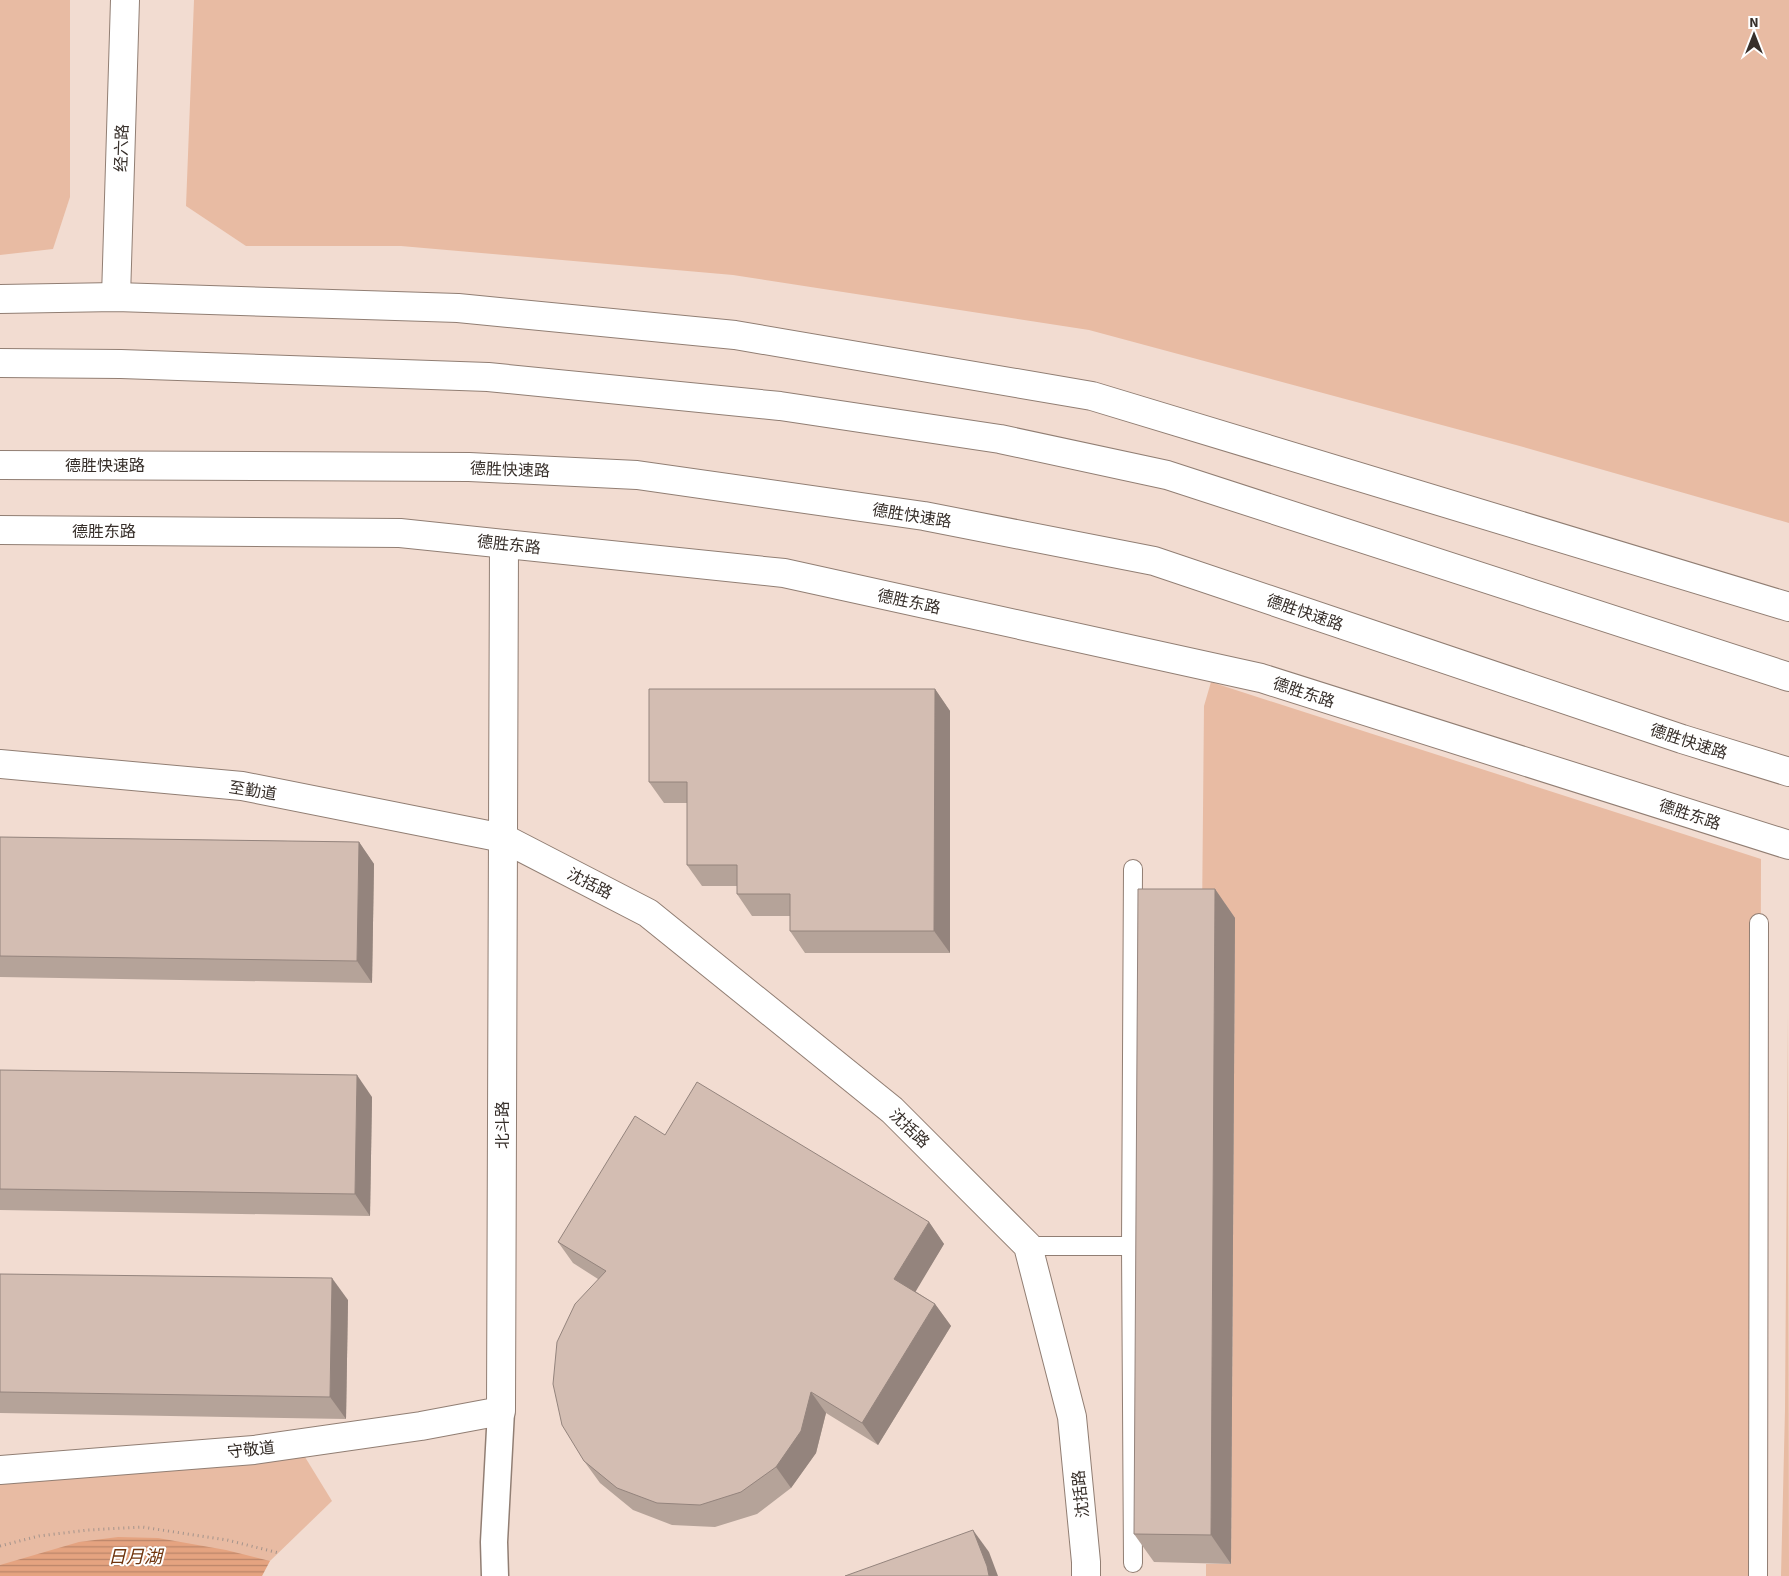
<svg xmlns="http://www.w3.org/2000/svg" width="1789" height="1576" viewBox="0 0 1789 1576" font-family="'Source Sans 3','Noto Sans SC',sans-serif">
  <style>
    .grass { fill: #e8bba3 }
    .water { fill: url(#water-rules) }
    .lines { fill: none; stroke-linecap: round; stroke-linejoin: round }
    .service-casing { stroke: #917e73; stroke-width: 20 }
    .pedestrian-casing { stroke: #917e73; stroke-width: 29 }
    .minor-casing { stroke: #917e73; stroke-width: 30 }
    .tertiary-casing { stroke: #917e73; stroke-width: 30 }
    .primary-casing { stroke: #917e73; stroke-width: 30 }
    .trunk-casing { stroke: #917e73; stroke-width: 30 }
    .path { stroke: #a3938b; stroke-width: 3; stroke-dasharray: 1 4; stroke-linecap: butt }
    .service { stroke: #fff; stroke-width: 18 }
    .pedestrian { stroke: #fff; stroke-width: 26 }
    .minor { stroke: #fff; stroke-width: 28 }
    .tertiary { stroke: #fff; stroke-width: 28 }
    .primary { stroke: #fff; stroke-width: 28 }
    .trunk { stroke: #fff; stroke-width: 28 }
    .wall { fill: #b5a399 }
    .shaded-wall { fill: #94847d }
    .building { fill: #d3bdb2; stroke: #94847d }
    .labels { text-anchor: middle; stroke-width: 4; stroke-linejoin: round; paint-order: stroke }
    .street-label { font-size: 16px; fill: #372f2a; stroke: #fff }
    .water-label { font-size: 18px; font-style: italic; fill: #6f340d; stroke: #fff }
  </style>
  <defs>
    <pattern id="water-rules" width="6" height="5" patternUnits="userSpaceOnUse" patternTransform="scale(1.25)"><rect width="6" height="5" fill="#e5a380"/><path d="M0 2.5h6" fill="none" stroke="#ba8569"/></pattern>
  </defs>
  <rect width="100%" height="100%" fill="#f2dcd1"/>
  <g class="grass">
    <path d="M0,0H70V197L53,249L0,255Z"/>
    <path d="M194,0H1789V523L1516,445L1089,330L733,275L401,246H246L186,206Z"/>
    <path d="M1211,682L1761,859L1759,1576H1206V1564H1231L1235,918H1202L1204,706Z"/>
    <path d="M1788,1013L1789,1576H1781L1785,1410Z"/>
    <path d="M297,1444L332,1501L270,1561L244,1576H0V1470Z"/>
  </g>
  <path class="water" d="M118,1537L158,1538L226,1550L270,1561L262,1576H0V1565L79,1542Z"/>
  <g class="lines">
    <defs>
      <g id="service">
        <path d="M1133,869L1131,1246L1133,1563"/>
        <path d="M1028,1246H1131"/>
        <path d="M1758,1576L1759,923"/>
      </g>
      <path id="pedestrian" d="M495,1576L494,1542L501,1411"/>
      <g id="minor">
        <path d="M0,764L242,786L503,838L648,913L892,1110L1028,1246L1072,1417L1086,1562V1576"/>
        <path d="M0,1470L254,1450L421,1426L501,1411L504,544"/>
      </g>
      <path id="tertiary" d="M116,297L125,0"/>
      <g id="primary">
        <path d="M0,299L116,297L458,308L735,335L1092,396L1789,607"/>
        <path d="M0,530L400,533L784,573L1261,678L1789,845"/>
      </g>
      <g id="trunk">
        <path d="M0,363L121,364L488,377L780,406L1000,439L1167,475L1789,677"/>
        <path d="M0,465L469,467L637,475L924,516L1154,561L1682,739L1789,772"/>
      </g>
    </defs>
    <use href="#service" class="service-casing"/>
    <use href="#pedestrian" class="pedestrian-casing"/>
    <use href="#minor" class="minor-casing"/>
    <use href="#tertiary" class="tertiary-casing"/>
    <use href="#primary" class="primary-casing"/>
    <use href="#trunk" class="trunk-casing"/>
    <path class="path" d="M0,1546L39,1536L88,1530L142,1527L227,1540L279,1553"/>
    <use href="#service" class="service"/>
    <use href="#pedestrian" class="pedestrian"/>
    <use href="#minor" class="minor"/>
    <use href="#tertiary" class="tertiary"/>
    <use href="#primary" class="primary"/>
    <use href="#trunk" class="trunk"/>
  </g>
  <g class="wall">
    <path d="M935,689L950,711V953H805L790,931V916H752L737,894V886H702L687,865V803H664L649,782Z"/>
    <path d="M0,837L359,842L374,864L372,983L0,977Z"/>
    <path d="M1215,889L1235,918L1231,1564L1154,1562L1134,1534Z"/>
    <path d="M0,1070L372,1097L370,1216L0,1210Z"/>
    <path d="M665,1135L929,1222L944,1244L915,1291L935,1304L951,1326L878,1445L826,1413L816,1453L791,1488L757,1514L715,1527L672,1525L633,1510L600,1483L584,1461L598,1279L573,1263L558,1242Z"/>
    <path d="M0,1274L348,1300L346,1419L0,1413Z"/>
  </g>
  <g class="shaded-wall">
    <path d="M935,689L950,711V953L934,931Z"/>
    <path d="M359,842L374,864L372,983L357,961Z"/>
    <path d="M1215,889L1235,918L1231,1564L1211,1535Z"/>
    <path d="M357,1075L372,1097L370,1216L355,1194Z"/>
    <path d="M929,1222L944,1244L910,1301L894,1279Z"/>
    <path d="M332,1278L348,1300L346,1419L330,1397Z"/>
    <path d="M935,1304L951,1326L878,1445L862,1423Z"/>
    <path d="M811,1392L826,1413L816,1453L791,1488L776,1467Z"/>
    <path d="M973,1530L989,1552L998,1576H989Z"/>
  </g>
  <g class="building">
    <path d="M649,689H935L934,931H790V894H737V865H687V782H649Z"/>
    <path d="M0,837L359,842L357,961L0,956Z"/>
    <path d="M1138,889H1215L1211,1535L1134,1534Z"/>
    <path d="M0,1070L357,1075L355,1194L0,1189Z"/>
    <path d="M697,1082L929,1222L894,1279L935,1304L862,1423L811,1392L801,1431L776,1467L741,1492L700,1505L657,1503L617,1488L584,1461L562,1425L553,1384L557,1342L575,1304L606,1271L558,1242L635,1116L665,1135Z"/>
    <path d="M0,1274L332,1278L330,1397L0,1392Z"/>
    <path d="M973,1530L987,1566L989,1576H845Z"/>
  </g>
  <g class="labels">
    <g class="street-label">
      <text transform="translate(121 148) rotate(-88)" y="6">经六路</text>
      <text x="105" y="471">德胜快速路</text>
      <text transform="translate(510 469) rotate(2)" y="6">德胜快速路</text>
      <text transform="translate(912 515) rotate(9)" y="6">德胜快速路</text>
      <text x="104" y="537">德胜东路</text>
      <text transform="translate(509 544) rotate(6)" y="6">德胜东路</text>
      <text transform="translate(909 601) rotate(12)" y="6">德胜东路</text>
      <text transform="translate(1305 612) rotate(19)" y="6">德胜快速路</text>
      <text transform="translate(1304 692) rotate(18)" y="6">德胜东路</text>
      <text transform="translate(1689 741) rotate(18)" y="6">德胜快速路</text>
      <text transform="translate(253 790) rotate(9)" y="6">至勤道</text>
      <text transform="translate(1690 814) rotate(18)" y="6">德胜东路</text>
      <text transform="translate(590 883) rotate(27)" y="6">沈括路</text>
      <text transform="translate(502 1125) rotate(-90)" y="6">北斗路</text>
      <text transform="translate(910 1128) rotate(44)" y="6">沈括路</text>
      <text transform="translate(251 1449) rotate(-6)" y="6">守敬道</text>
      <text transform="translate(1080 1494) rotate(-96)" y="6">沈括路</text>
    </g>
    <g class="water-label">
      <text x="135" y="1563">日月湖</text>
    </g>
  </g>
  <g transform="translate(1754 35)" stroke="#ffffff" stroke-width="4" paint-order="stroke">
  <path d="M0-4L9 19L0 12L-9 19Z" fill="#372f2a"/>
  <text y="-8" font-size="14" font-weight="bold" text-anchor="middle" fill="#372f2a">N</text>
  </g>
</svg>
